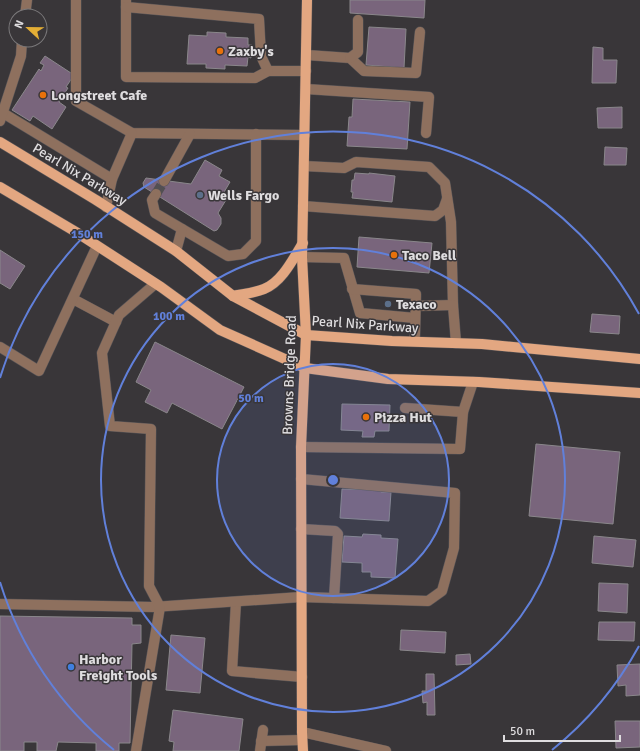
<svg xmlns="http://www.w3.org/2000/svg" width="640" height="751" viewBox="0 0 640 751" font-family="Signika,sans-serif">
  <style>
    .building { fill: #79657c; stroke: #8a878b }
    .lines { fill: none; stroke-linecap: round; stroke-linejoin: round }
    .minor-tunnel { stroke: #524f52; stroke-width: 10; stroke-dasharray: 10 5; stroke-linecap: butt }
    .minor-casing { stroke: #575457; stroke-width: 11 }
    .major-casing { stroke: #575457; stroke-width: 11 }
    .minor { stroke: #8e705e; stroke-width: 10 }
    .major { stroke: #e3a781; stroke-width: 10 }
    .ring { fill: none; stroke: #6180da; stroke-width: 2 }
    .food-dot { fill: #e8710a; stroke: #393639; stroke-width: 1.5 }
    .service-dot { fill: #5c6f8a; stroke: #393639; stroke-width: 1.5 }
    .shop-dot { fill: #3f7fe0; stroke: #393639; stroke-width: 1.5 }
    .labels { text-anchor: middle; stroke-width: 3; stroke-linejoin: round; paint-order: stroke }
    .poi-label { font-size: 14px; font-weight: bold; fill: #dfdddf; stroke: #393639; text-anchor: start }
    .street-label { font-size: 14px; fill: #dfdddf; stroke: #393639 }
    .centre { fill: #6180da; stroke: #393639; stroke-width: 2 }
    .ring-label { font-size: 12px; text-anchor: middle; font-weight: bold; fill: #6180da; stroke: #393639; stroke-width: 3; stroke-linejoin: round; paint-order: stroke }
  </style>
  <rect width="100%" height="100%" fill="#393639"/>
  <g class="building">
    <path d="M350,0H425L424,18L350,13Z"/>
    <path d="M369,27L406,29L404,68L366,65Z"/>
    <path d="M207,32L226,33V37L248,38V45H252L251,58L248,57L247,66L225,65V69L206,68V64H187L189,35L207,36Z"/>
    <path d="M593,47L603,48V60H617L616,83H592Z"/>
    <path d="M45,56L74,75L66,87L68,88L59,102L66,107L52,129L33,116L30,121L12,110L39,69L41,71L44,65L40,63Z"/>
    <path d="M353,99L410,102L407,149L347,146L349,117H352Z"/>
    <path d="M622,107V128H598L597,108Z"/>
    <path d="M605,147L627,148L626,165H604Z"/>
    <path d="M205,160L222,170L219,176L230,182L220,199L226,200L218,213L221,218V224L217,230L214,231L144,187L143,183L146,178L191,184Z"/>
    <path d="M355,173L369,174V173L395,176L392,202L352,198L353,192H351L352,180H354Z"/>
    <path d="M359,237L432,243L429,273L357,267Z"/>
    <path d="M0,250L25,266L10,289L0,283Z"/>
    <path d="M592,314L620,316L619,334L590,332Z"/>
    <path d="M155,342L244,387L222,429L172,403L167,413L145,402L151,390L136,382Z"/>
    <path d="M342,404L390,405L389,431H375L374,437H362L363,431L341,430Z"/>
    <path d="M536,444L620,452L613,524L529,516Z"/>
    <path d="M342,489L381,490V492H391L389,521L340,518Z"/>
    <path d="M363,534L381,535V538L398,539L395,578L371,577V572H362V563L342,562L344,536L362,537Z"/>
    <path d="M594,536L636,540L633,567L592,563Z"/>
    <path d="M599,583L628,584L627,613L598,611Z"/>
    <path d="M0,616L132,618V625H141V643L132,644L130,743H119V751H96V743L58,742L56,751H37V742H24V751H0Z"/>
    <path d="M599,622H635L634,641L598,640Z"/>
    <path d="M401,630L446,632L445,653L400,650Z"/>
    <path d="M171,635L205,638L200,693L166,690Z"/>
    <path d="M470,654L471,664L456,665V655Z"/>
    <path d="M640,664V695L626,696V685L618,686L617,665Z"/>
    <path d="M426,674H434L435,715H427V702L423,703L422,691H426Z"/>
    <path d="M173,710L243,719L239,751H173L174,742L169,741Z"/>
    <path d="M615,721H640V747L616,748Z"/>
  </g>
  <g class="lines">
    <path class="minor-tunnel" d="M156,194L164,181"/>
    <defs>
      <g id="minor">
        <path d="M76,0V101L132,133L305,135"/>
        <path d="M126,0V77L255,78L268,71H306"/>
        <path d="M126,7L259,19L261,56L268,71"/>
        <path d="M25,16L27,0"/>
        <path d="M307,55L350,58L364,71L416,73L420,32"/>
        <path d="M350,58L358,52V20"/>
        <path d="M306,89L429,97L426,133"/>
        <path d="M3,113L112,179L132,133"/>
        <path d="M0,121L21,56L22,40"/>
        <path d="M304,166L344,168L356,162L429,167L445,183L451,222L453,305L456,343"/>
        <path d="M164,181L190,134"/>
        <path d="M156,194L152,200L155,213L228,256L243,254L256,241V134"/>
        <path d="M303,206L435,216L443,210L447,199"/>
        <path d="M106,207L112,179"/>
        <path d="M176,251L182,229"/>
        <path d="M302,257L344,258L360,313L415,318"/>
        <path d="M352,289L416,294L415,335L414,341"/>
        <path d="M73,299L116,322"/>
        <path d="M415,306L453,305"/>
        <path d="M0,347L39,371L97,246"/>
        <path d="M405,408L463,412"/>
        <path d="M301,447L460,449L463,412L473,382"/>
        <path d="M301,529L335,531L338,534L334,598"/>
        <path d="M236,602L232,671L302,677"/>
        <path d="M0,604L153,607L301,597L428,601L442,591L454,548L455,493L301,479"/>
        <path d="M302,732L386,751"/>
        <path d="M261,741L302,740"/>
        <path d="M136,751L160,607L149,586L151,429L110,426L102,353L119,315L155,284"/>
        <path d="M260,751L263,730"/>
      </g>
      <g id="major">
        <path d="M0,142L96,200L176,251L233,296L306,335L392,341L482,344L640,359"/>
        <path d="M0,187L76,232L161,287L220,330L305,368L388,379L479,382L640,393"/>
        <path d="M233,296C243,294 254,293 264,289C282,282 293,259 303,243"/>
        <path d="M303,751L302,732L301,447L306,335L302,257L307,0"/>
      </g>
    </defs>
    <use href="#minor" class="minor-casing"/>
    <use href="#major" class="major-casing"/>
    <use href="#minor" class="minor"/>
    <use href="#major" class="major"/>
  </g>
  <circle cx="333" cy="480" r="116" fill="#6180da" fill-opacity=".12"/>
  <g class="ring">
    <circle cx="333" cy="480" r="116"/>
    <circle cx="333" cy="480" r="232"/>
    <path d="M639 646A348 348 0 0 1 552 750M114 750A348 348 0 0 1 0 582M0 378A348 348 0 0 1 639 314"/>
  </g>
  <g class="food-dot">
    <circle cx="220" cy="51" r="4"/>
    <circle cx="43" cy="95" r="4"/>
    <circle cx="394" cy="255" r="4"/>
    <circle cx="366" cy="417" r="4"/>
  </g>
  <g class="service-dot">
    <circle cx="200" cy="195" r="4"/>
    <circle cx="388" cy="304" r="4"/>
  </g>
  <circle class="shop-dot" cx="71" cy="667" r="4"/>
  <g class="labels">
    <g class="poi-label">
      <text x="228" y="56">Zaxby's</text>
      <text x="51" y="100">Longstreet Cafe</text>
      <text x="208" y="200">Wells Fargo</text>
      <text x="402" y="260">Taco Bell</text>
      <text x="396" y="309">Texaco</text>
      <text x="374" y="422">Pizza Hut</text>
      <text x="79" y="664">Harbor<tspan x="79" dy="16">Freight Tools</tspan></text>
    </g>
    <g class="street-label">
      <text transform="translate(80 174) rotate(31)" y="5">Pearl Nix Parkway</text>
      <text transform="translate(365 324) rotate(4)" y="5">Pearl Nix Parkway</text>
      <text transform="translate(289 375) rotate(-88)" y="5">Browns Bridge Road</text>
    </g>
  </g>
  <circle cx="333" cy="480" r="6" class="centre"/>
  <g class="ring-label">
    <text x="87" y="238">150 m</text>
    <text x="169" y="320">100 m</text>
    <text x="251" y="402">50 m</text>
  </g>
  <g transform="translate(28 28) rotate(292)"><circle r="19" fill="#393639" stroke="#7b797b"/>
  <path d="M0-3L7 15L0 10L-7 15Z" fill="#e4ae35"/>
  <text y="-6" font-size="11" font-weight="bold" text-anchor="middle" fill="#dfdddf">N</text>
  </g>
  <path d="M504 735v6h116v-6" fill="none" stroke="#dfdddf" stroke-width="2"/>
  <text x="510" y="735" font-size="12" fill="#dfdddf" stroke="#393639" stroke-width="3" paint-order="stroke">50 m</text>
</svg>
